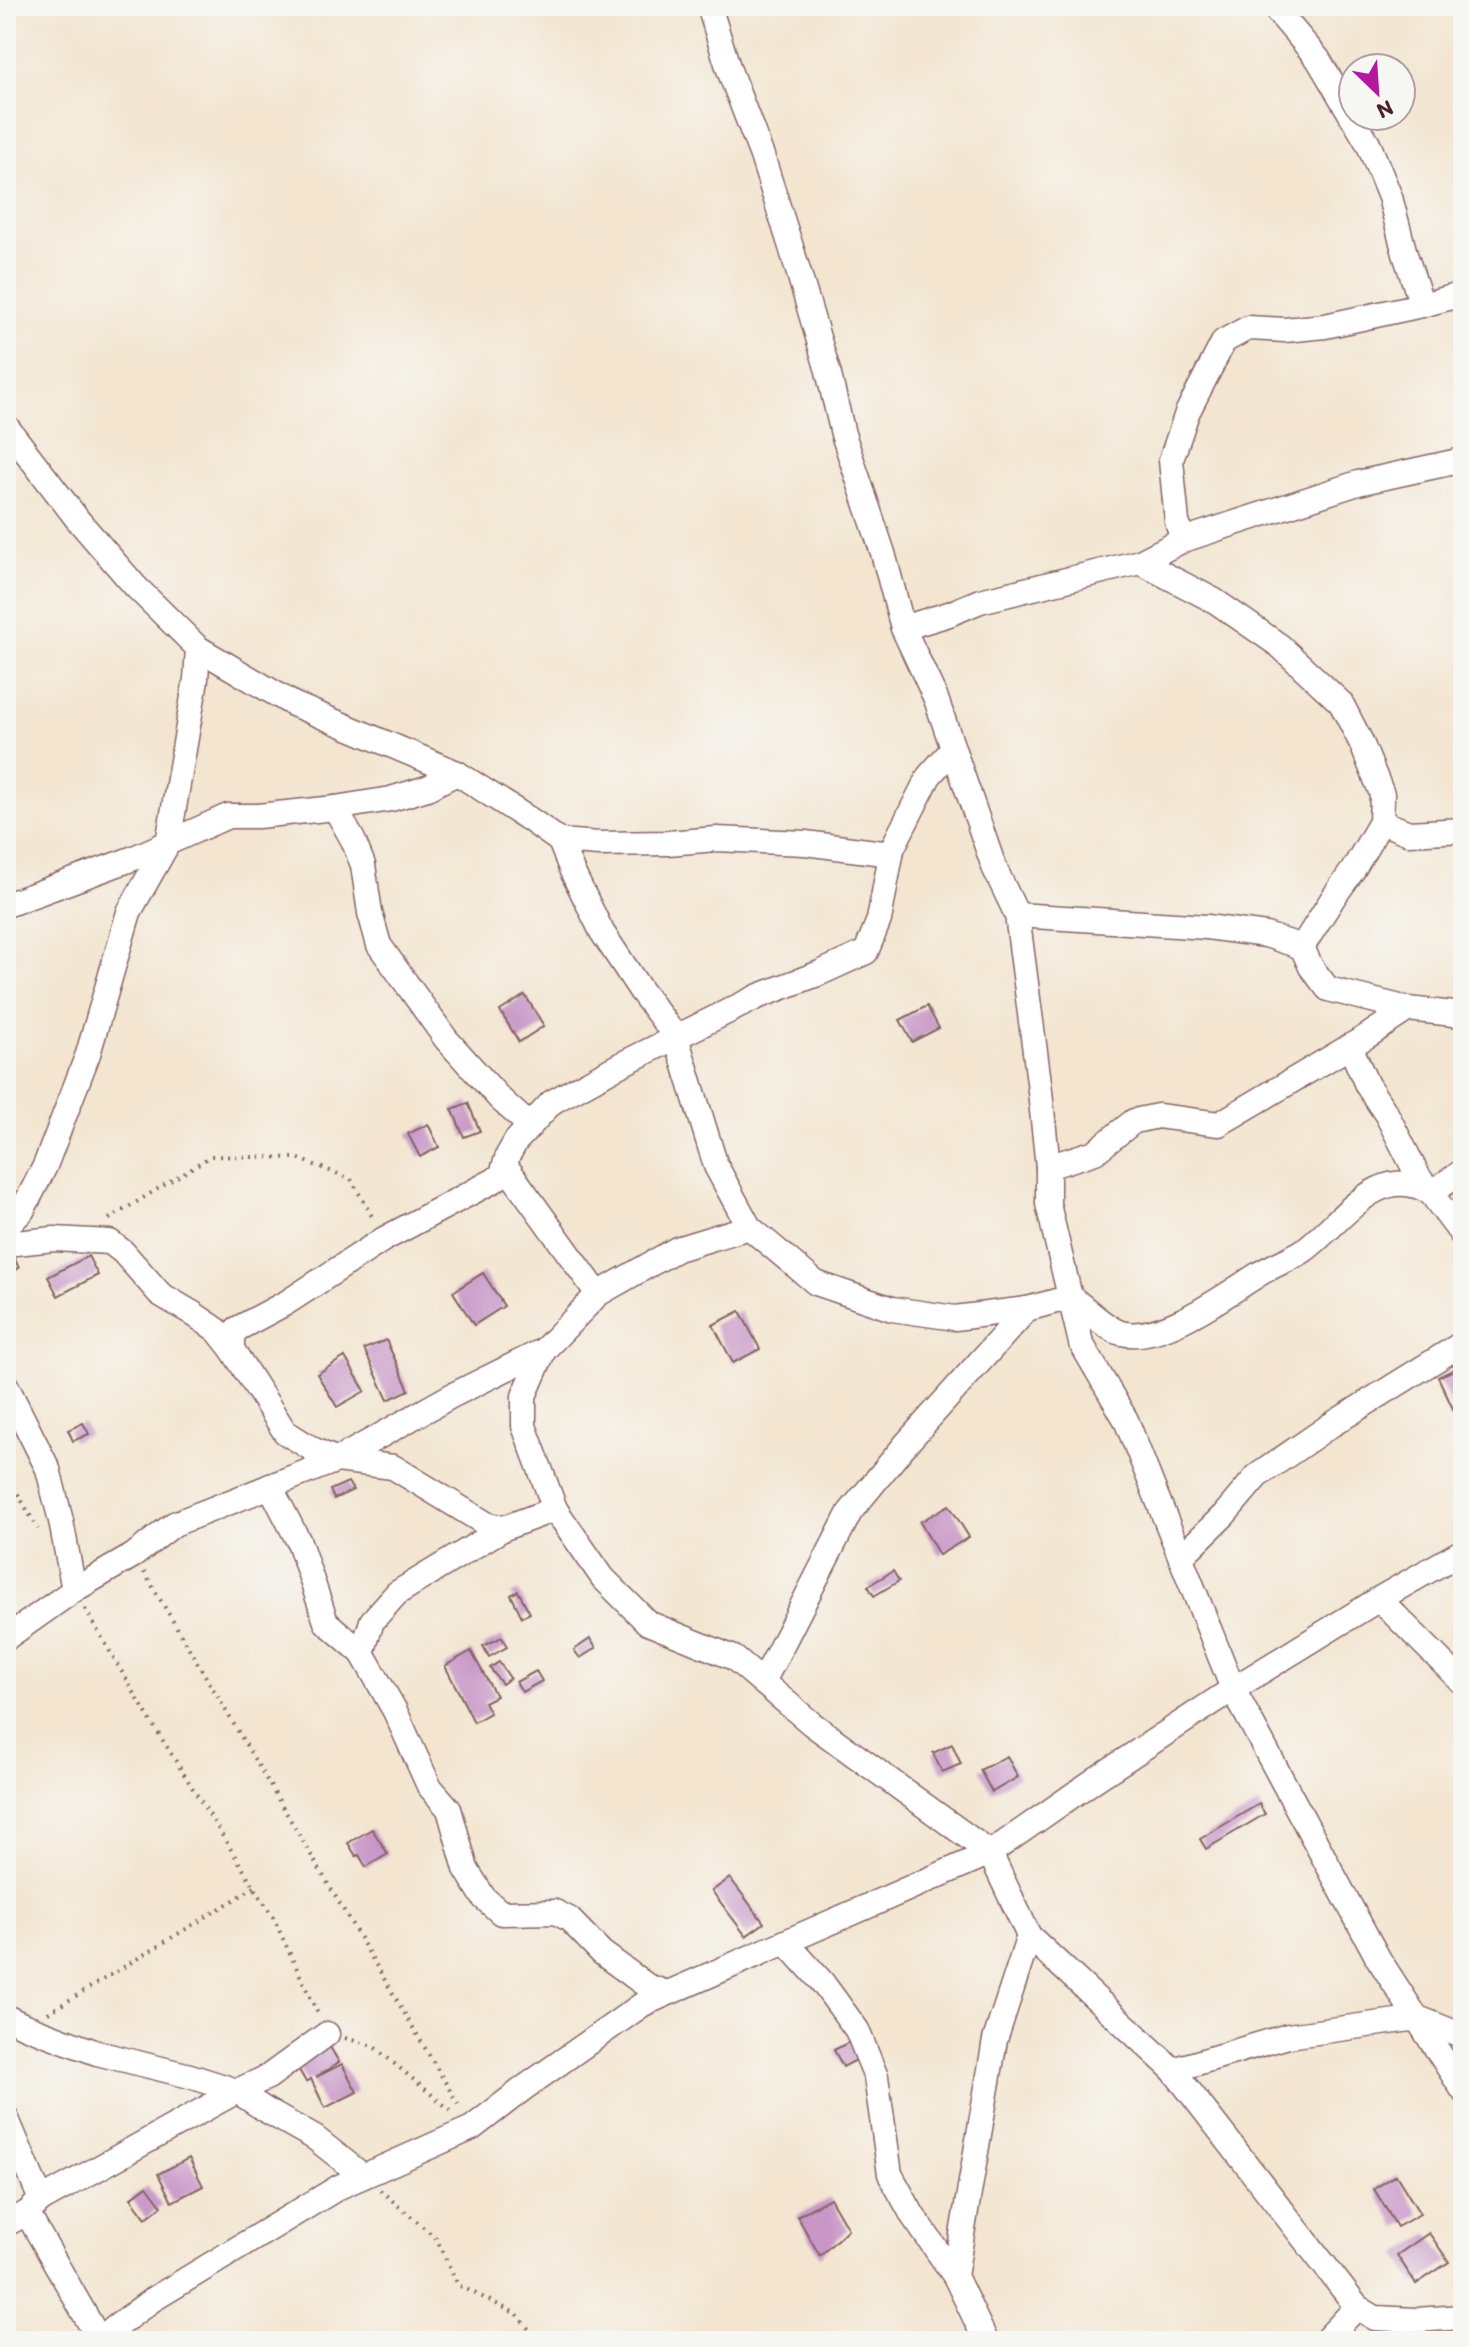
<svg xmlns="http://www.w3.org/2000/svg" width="1469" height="2347" viewBox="0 0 1469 2347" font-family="Itim,sans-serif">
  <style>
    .building { fill: #c897c7 }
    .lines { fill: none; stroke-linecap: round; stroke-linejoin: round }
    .minor-casing { stroke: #856465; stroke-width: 27 }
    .path { stroke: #856465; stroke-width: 4; stroke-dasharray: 2 6; stroke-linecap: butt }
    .minor { stroke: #fff; stroke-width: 24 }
  </style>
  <rect width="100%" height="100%" fill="#f6f6f2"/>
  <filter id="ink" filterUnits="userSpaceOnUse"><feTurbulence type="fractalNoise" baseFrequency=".0125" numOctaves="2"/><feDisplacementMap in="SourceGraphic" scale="16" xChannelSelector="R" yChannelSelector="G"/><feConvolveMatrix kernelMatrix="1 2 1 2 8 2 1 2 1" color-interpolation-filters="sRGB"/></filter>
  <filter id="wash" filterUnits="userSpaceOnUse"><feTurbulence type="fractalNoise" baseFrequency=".006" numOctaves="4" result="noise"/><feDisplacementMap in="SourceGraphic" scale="32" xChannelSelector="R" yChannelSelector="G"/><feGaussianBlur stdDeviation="1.8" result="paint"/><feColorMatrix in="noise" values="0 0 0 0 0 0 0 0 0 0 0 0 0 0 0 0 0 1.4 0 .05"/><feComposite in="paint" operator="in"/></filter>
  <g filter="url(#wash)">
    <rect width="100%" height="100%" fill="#f3e5d0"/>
    <g id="blocks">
      <g class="building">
        <path d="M525,995L544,1026L519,1042L500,1011Z"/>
        <path d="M927,1006L939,1028L912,1042L900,1020Z"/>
        <path d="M468,1103L480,1131L464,1137L452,1109Z"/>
        <path d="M428,1124L439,1147L420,1157L408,1134Z"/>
        <path d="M12,1253L19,1268L6,1274V1256Z"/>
        <path d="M88,1256L98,1275L58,1296L48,1277Z"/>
        <path d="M483,1273L504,1306L474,1325L453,1292Z"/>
        <path d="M740,1311L760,1349L733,1363L713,1325Z"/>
        <path d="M386,1340L409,1390L388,1400L364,1349Z"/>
        <path d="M345,1357L365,1391L337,1407L317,1374Z"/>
        <path d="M1460,1367L1463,1374V1430L1438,1377Z"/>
        <path d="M83,1423L89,1434L73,1441L68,1430Z"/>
        <path d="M348,1482L353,1490L334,1499L330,1490Z"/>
        <path d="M949,1505L969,1537L939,1555L920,1522Z"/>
        <path d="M893,1571L899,1581L874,1596L868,1586Z"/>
        <path d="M518,1591L530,1613L522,1617L511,1595Z"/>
        <path d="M502,1637L507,1647L489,1657L483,1646Z"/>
        <path d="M590,1639L596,1648L580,1658L574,1650Z"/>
        <path d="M471,1651L496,1696L484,1702L490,1713L474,1722L445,1666Z"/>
        <path d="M499,1662L510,1678L502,1684L490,1668Z"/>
        <path d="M536,1671L542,1681L522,1692L516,1682Z"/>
        <path d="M952,1744L961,1764L942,1772L933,1753Z"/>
        <path d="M1007,1756L1018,1777L992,1792L980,1770Z"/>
        <path d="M1259,1804L1265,1814L1206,1849L1200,1839Z"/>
        <path d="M372,1829L388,1854L366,1867L359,1855L356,1856L348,1843Z"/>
        <path d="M730,1878L764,1923L746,1936L712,1891Z"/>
        <path d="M851,2041L860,2058L843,2067L834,2050Z"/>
        <path d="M327,2042L339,2062L316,2077L342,2064L357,2092L325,2108L311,2079L306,2082L294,2061Z"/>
        <path d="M189,2158L203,2186L172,2202L158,2174Z"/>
        <path d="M1396,2175L1420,2214L1397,2227L1374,2189Z"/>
        <path d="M147,2186L162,2206L146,2218L131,2198Z"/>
        <path d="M830,2198L848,2229L820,2256L797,2216Z"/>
        <path d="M1429,2233L1449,2262L1416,2284L1397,2255Z"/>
      </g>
    </g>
  </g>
  <g filter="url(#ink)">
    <use href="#blocks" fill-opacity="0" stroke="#856465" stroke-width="2"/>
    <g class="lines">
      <defs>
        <g id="minor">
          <path d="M709,6L729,70L762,156L791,247L828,371L843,434L883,553L903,628L936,699L994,867L1017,915L1039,1082L1048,1167V1204L1081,1343L1126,1420L1233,1689L1378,1958L1463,2090"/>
          <path d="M1273,6L1318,59L1368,143L1390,197L1405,254L1422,305L1463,294"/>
          <path d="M6,426L78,520L135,586L198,648L196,679L168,843L129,912L88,1054L45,1166L22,1211L6,1227"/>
          <path d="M1183,540L1177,522L1171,460L1187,413L1224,341L1248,328L1285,330L1325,326L1422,305"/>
          <path d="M1140,562L1183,540L1358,483L1463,460"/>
          <path d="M903,628L949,614L980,601L1140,562L1215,601L1280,646L1341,703L1361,742L1382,794L1381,822L1353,870L1333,898L1302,947"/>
          <path d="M198,648L293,704L457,773L532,821L560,841L572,871L602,932L641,991L676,1037L716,1166L749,1227L816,1283L892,1309L955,1318L1027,1309"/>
          <path d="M335,808L353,840L363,865L370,913L379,945L446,1039L500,1099L530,1126"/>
          <path d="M1381,822L1409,833L1463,830"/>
          <path d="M560,841L599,844L668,843L716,839L805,843L891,854"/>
          <path d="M6,905L134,858L228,816H258L335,808L391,799L427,788L457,773"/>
          <path d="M1017,915L1207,927L1266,935L1302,947L1311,967L1328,989L1408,1009L1463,1015"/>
          <path d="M1350,1046L1367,1085L1387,1115L1418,1176L1463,1236"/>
          <path d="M505,1165L598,1294"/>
          <path d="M1048,1167L1095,1152L1134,1121L1158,1116L1219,1124L1369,1035L1408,1009"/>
          <path d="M749,1227L677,1249L598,1294L544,1350L524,1396V1426L555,1509L603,1578L648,1623L734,1658L812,1724L990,1853L1029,1936L1173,2070L1288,2036L1418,2018L1463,2036"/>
          <path d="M6,1244L54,1239L110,1242L123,1252L160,1294L192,1313L217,1330L232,1349"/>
          <path d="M544,1350L451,1396L337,1460L314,1450L285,1432L232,1349V1336L237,1329L286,1303L384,1239L495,1180L502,1174L508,1155L516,1141L552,1102L616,1067L759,996L820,973L866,952L879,920L892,849L929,776L953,749"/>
          <path d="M6,1385L48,1469L61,1521L74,1590"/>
          <path d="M270,1486L299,1542L326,1622L362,1653L395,1711L429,1786L449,1809L466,1869L484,1898L501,1913L555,1912L569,1919L602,1953L647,1986L667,1993"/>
          <path d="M1181,1557L1224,1515L1257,1476L1331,1425L1463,1343"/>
          <path d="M1379,1599L1463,1683"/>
          <path d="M6,1638L74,1590L134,1555L174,1524L337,1460L393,1467L488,1525L504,1528L555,1509"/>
          <path d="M362,1653L372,1621L397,1593L504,1528"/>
          <path d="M763,1682L850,1512L905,1445L1027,1309L1071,1297C1083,1306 1106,1329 1121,1333C1162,1343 1225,1295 1259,1274C1273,1265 1289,1260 1303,1251C1340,1225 1379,1159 1431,1193L1463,1171"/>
          <path d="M786,1942L822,1982L857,2030L876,2077L890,2174L913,2216L955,2276"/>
          <path d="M6,2017L25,2026L97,2053L190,2076L237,2091L267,2111L315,2138L363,2176"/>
          <path d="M1173,2070L1357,2307L1375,2318L1415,2320L1463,2317"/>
          <path d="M6,2117L41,2200"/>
          <path d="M27,2213L100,2341"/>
          <path d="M6,2224L27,2213L41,2200L237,2091L268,2077L327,2034"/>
          <path d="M97,2341L152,2300L339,2187L472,2128L524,2088L643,2004L990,1853L1096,1779L1233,1689L1379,1599L1463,1551"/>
          <path d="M986,2341L955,2276L995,2040L1029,1936"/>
          <path d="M1325,2341L1357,2307"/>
        </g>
      </defs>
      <use href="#minor" class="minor-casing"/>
      <g class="path">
        <path d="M109,1219L211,1156L297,1158L351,1179L374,1220"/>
        <path d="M6,1473L38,1529"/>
        <path d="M144,1572L461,2109"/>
        <path d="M85,1609L149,1718L273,1917L318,2014"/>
        <path d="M48,2013L255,1887"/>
        <path d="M345,2038L373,2046L455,2114"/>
        <path d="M380,2190L436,2238L458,2285L517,2314L538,2341"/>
      </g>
      <use href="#minor" class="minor"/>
    </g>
  </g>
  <rect width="1469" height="2347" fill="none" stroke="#f6f6f2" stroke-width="32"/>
  <g transform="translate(1377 92) rotate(155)"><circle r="38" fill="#f6f6f2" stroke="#b1a0a2" stroke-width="2"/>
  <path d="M0-6L14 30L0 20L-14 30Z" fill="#b5179e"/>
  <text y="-12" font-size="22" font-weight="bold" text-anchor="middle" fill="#4a1f2b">N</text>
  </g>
</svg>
